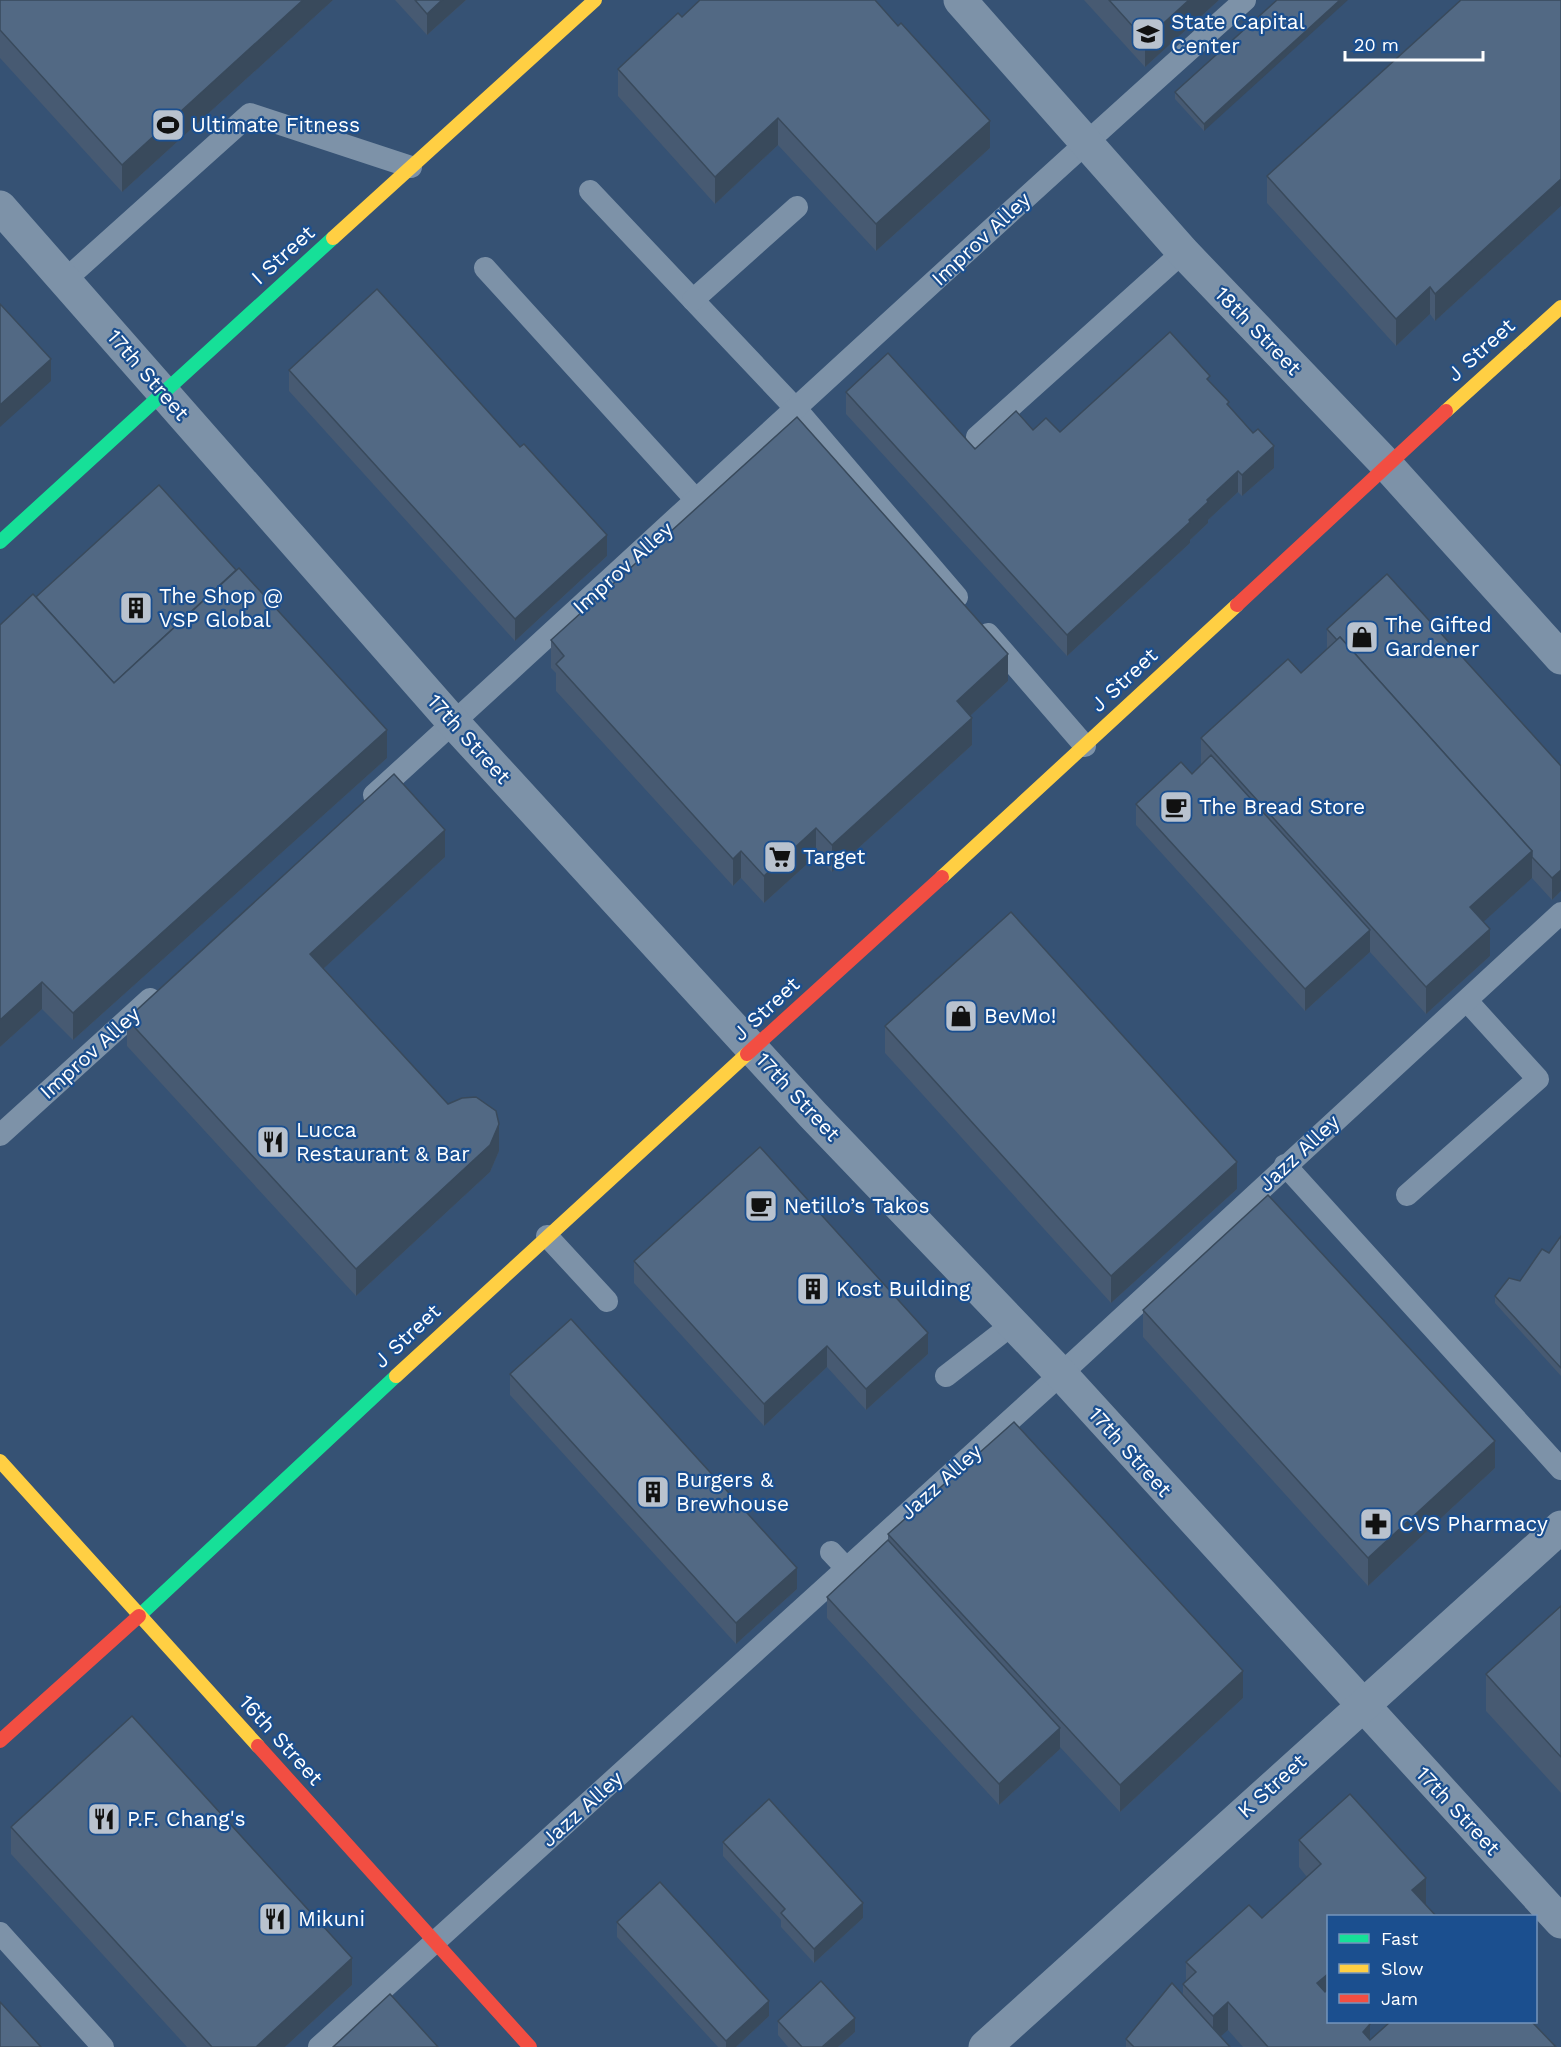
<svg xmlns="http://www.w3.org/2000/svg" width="1561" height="2047" viewBox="0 0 1561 2047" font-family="'Work Sans',sans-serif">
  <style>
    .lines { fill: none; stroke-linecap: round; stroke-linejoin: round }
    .lane { stroke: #7d92a8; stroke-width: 22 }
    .street { stroke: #7d92a8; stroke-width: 33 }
    .fast { stroke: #16e098; stroke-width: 14 }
    .slow { stroke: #ffcf43; stroke-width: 14 }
    .jam { stroke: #f24e42; stroke-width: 14 }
    .wall { fill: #475a72 }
    .shaded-wall { fill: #394a5c }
    .building { fill: #526984; stroke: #394a5c; stroke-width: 1.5 }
    .labels { text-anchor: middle; stroke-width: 4.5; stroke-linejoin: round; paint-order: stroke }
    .poi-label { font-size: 21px; fill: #fff; stroke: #1b4f8f; text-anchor: start }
    .street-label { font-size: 21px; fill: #fff; stroke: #1b4f8f }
  </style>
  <rect width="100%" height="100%" fill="#365274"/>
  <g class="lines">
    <g class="lane">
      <path d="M590,191L797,410L957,597"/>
      <path d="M485,268L697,501"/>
      <path d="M65,280L250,114L411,167"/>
      <path d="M693,300L797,207"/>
      <path d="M977,437L1183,252"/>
      <path d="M988,634L1085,746"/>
      <path d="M374,795C665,530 951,262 1245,0"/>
      <path d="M0,1135L150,999"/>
      <path d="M1285,1165L1561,1469"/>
      <path d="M1407,1195L1538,1079L1467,1001"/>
      <path d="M547,1236L607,1301"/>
      <path d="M946,1376L1013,1324"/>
      <path d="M831,1552L846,1568"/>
      <path d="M0,1933L103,2047"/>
      <path d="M319,2047L1061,1374L1561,913"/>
    </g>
    <g class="street">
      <path d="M960,0L1183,252L1386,464L1561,658"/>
      <path d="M0,207L452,721L813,1115L1061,1374L1561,1922"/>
      <path d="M985,2047L1561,1527"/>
    </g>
    <g class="fast">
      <path d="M0,542L333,238"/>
      <path d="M139,1616L396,1376"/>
    </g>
    <g class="slow">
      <path d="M333,238L595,0"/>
      <path d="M1446,411L1561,307"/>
      <path d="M942,877L1237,605"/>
      <path d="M396,1376L747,1054"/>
      <path d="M0,1461L258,1746"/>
    </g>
    <g class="jam">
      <path d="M1237,605L1446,411"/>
      <path d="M747,1054L942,877"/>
      <path d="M0,1741L139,1616"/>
      <path d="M258,1746L530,2047"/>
    </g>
  </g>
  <g class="wall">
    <path d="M0,0H333L122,192L0,58Z"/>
    <path d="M395,0H466L427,35Z"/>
    <path d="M1084,0H1219L1145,67Z"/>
    <path d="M1277,0L1204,131L1175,99V92Z"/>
    <path d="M1561,0V206L1435,321L1430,314L1396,346L1267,203V176Z"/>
    <path d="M682,17L990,148L876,251L778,145L715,204L618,96V69Z"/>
    <path d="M289,370L607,556L515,641L289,391Z"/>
    <path d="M1210,381L1274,468L1242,496L1238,492L1208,520V523L1190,540V543L1067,656L846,414V392L975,449L1033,430L1060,432Z"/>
    <path d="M36,597L387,758L73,1040L42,1009L0,1047V625Z"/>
    <path d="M1327,629L1561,766V891L1552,900L1532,878L1483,922L1490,956L1426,1014L1370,952L1305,1011L1136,825V804L1192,774L1201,765V738L1301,673L1327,649Z"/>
    <path d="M551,640L1008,681L970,716L972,745L832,872L816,856L764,903L741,878L733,886L556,691V673L551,668Z"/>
    <path d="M445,857L324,968L448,1104L499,1151L490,1172L356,1296L127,1046V1019Z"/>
    <path d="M885,1026L1237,1189L1111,1303L885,1053Z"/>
    <path d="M1561,1236V1376L1495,1303V1296L1520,1281L1549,1253Z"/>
    <path d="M634,1261L928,1354L866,1410L827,1367L764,1426L634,1283Z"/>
    <path d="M1143,1310L1495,1468L1368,1586L1143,1337Z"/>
    <path d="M510,1374L797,1589L736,1644L510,1395Z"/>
    <path d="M888,1534L1243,1698L1120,1812L1060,1747V1749L999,1805L827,1618V1597L888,1540Z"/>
    <path d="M1561,1606V1793L1486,1711V1674Z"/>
    <path d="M1350,1794L1329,1917V2022L1370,2040L1556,2047H1243L1228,2030L1220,2036L1230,2047H1126V2039L1183,1996V1984L1186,1981V1962L1262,1918L1307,1877L1299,1867V1840Z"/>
    <path d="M11,1827L352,1985L285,2047H187L11,1854Z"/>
    <path d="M723,1842L863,1918L814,1963L781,1927V1920L723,1856Z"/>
    <path d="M617,1922L769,2016L736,2047H718L617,1937Z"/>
    <path d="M778,2021L855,2032L838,2047H788L778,2035Z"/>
  </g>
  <g class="shaded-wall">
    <path d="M303,0H333L122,192V165Z"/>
    <path d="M442,0H466L427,35V14Z"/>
    <path d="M1189,0H1219L1145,67V40Z"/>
    <path d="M1340,0H1348L1204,131V124Z"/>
    <path d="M778,118V145L715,204V177Z"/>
    <path d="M990,121V148L876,251V224Z"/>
    <path d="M1561,179V206L1435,321V294Z"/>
    <path d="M1430,287V314L1396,346V319Z"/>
    <path d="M51,359V381L0,427V405Z"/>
    <path d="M1274,446V468L1242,496V475Z"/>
    <path d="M1238,471V492L1208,520V523L1190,540V543L1067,656V635L1189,520L1207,500Z"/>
    <path d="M607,535V556L515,641V619Z"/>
    <path d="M1008,654V681L957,728V701Z"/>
    <path d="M972,718V745L832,872V845Z"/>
    <path d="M387,730V758L73,1040V1013Z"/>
    <path d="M816,828V856L764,903V876Z"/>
    <path d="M445,830V857L310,981V954Z"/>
    <path d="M741,851V878L733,886V859Z"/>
    <path d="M1532,851V878L1470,934V907Z"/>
    <path d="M1561,870V891L1552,900V878Z"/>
    <path d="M1490,929V956L1426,1014V987Z"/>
    <path d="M1370,930V952L1305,1011V989Z"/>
    <path d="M42,982V1009L0,1047V1020Z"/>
    <path d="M499,1124V1151L490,1172L356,1296V1269Z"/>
    <path d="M1237,1162V1189L1111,1303V1276Z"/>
    <path d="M928,1333V1354L866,1410V1389Z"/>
    <path d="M827,1346V1367L764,1426V1404Z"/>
    <path d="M1495,1441V1468L1368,1586V1558Z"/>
    <path d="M797,1568V1589L736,1644V1623Z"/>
    <path d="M1243,1671V1698L1120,1812V1785Z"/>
    <path d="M1060,1728V1749L999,1805V1784Z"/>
    <path d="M1426,1878V1905L1412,1890Z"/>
    <path d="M863,1903V1918L814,1963V1949Z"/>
    <path d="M352,1958V1985L285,2047H256Z"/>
    <path d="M1329,1973V2000L1317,1983Z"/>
    <path d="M769,2001V2016L736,2047H726V2041Z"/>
    <path d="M1228,2002V2030L1213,2043V2016Z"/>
    <path d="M855,2018V2032L838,2047H822Z"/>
    <path d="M1370,2024V2047L1363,2032Z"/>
  </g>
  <g class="building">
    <path d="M0,0H303L122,165L0,30Z"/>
    <path d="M415,0H442L427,14Z"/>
    <path d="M700,0H875L898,26L901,23L990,121L876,224L778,118L715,177L618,69L678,13L682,17Z"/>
    <path d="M1109,0H1189L1145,40Z"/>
    <path d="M1277,0H1340L1204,124L1175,92Z"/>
    <path d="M1461,0H1561V179L1435,294L1430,287L1396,319L1267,176Z"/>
    <path d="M377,289L520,447L524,444L607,535L515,619L289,370Z"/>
    <path d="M0,304L51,359L0,405Z"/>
    <path d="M1170,332L1210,376L1207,379L1229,402L1227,404L1253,433L1258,429L1274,446L1242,475L1238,471L1207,500L1208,502L1189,520L1190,522L1067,635L846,392L888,353L975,449L1016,411L1033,430L1046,418L1060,432Z"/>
    <path d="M797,417L1008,654L957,701L972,718L832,845L816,828L764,876L741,851L733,859L556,664L564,656L551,640Z"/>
    <path d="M159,485L236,570L114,683L36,597Z"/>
    <path d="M239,568L387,730L73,1013L42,982L0,1020V625L33,594L114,683Z"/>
    <path d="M1387,574L1561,766V870L1552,878L1532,857V851L1340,637L1337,640L1327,629Z"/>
    <path d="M1340,637L1532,851L1470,907L1490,929L1426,987L1201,738L1288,659L1301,673Z"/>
    <path d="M1211,755L1370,930L1305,989L1136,804L1181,762L1192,774Z"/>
    <path d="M394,774L445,830L310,954L448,1104L462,1098L476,1097L496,1111L499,1124L490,1145L356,1269L127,1019Z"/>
    <path d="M1011,912L1237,1162L1111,1276L885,1026Z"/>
    <path d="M760,1147L928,1333L866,1389L827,1346L764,1404L634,1261Z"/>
    <path d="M1268,1195L1495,1441L1368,1558L1143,1310Z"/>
    <path d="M1561,1236V1368L1495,1296L1509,1278L1520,1281L1542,1249L1549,1253Z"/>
    <path d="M571,1319L797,1568L736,1623L510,1374Z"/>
    <path d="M1014,1422L1243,1671L1120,1785L888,1534Z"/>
    <path d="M888,1540L1060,1728L999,1784L827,1597Z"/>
    <path d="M1561,1606V1757L1486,1674Z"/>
    <path d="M132,1716L352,1958L256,2047H212L11,1827Z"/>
    <path d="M1350,1794L1426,1878L1412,1890L1437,1917H1329V1973L1317,1983L1325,1992L1329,1988V2022H1368L1370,2024L1363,2032L1370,2040L1390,2022H1532L1556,2047H1268L1228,2002L1213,2016L1183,1984L1196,1972L1186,1962L1249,1905L1262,1918L1321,1864L1299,1840Z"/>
    <path d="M769,1799L863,1903L814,1949L781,1913L785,1909L723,1842Z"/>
    <path d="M660,1882L769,2001L726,2041L617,1922Z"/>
    <path d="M821,1981L855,2018L822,2047H802L778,2021Z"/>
    <path d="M1172,1983L1230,2047H1134L1126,2039Z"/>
    <path d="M390,1994L438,2047H333Z"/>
    <path d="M0,2002L41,2047H0Z"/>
  </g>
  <defs>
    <symbol id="university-square" viewBox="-11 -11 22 22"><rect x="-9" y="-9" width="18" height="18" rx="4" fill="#b9c2ce" stroke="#1b4f8f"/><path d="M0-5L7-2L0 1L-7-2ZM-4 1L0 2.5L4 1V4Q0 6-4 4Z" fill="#111"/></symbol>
    <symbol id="stadium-square" viewBox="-11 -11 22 22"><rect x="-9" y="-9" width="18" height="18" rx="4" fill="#b9c2ce" stroke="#1b4f8f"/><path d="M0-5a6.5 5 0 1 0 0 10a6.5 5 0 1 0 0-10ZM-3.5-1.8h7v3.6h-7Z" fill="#111"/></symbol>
    <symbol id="building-square" viewBox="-11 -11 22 22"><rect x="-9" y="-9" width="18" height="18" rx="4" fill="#b9c2ce" stroke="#1b4f8f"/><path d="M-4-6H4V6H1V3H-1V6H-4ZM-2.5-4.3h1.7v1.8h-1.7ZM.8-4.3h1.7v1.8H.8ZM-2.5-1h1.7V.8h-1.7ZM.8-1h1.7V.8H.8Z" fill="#111"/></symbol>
    <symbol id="shop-square" viewBox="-11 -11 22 22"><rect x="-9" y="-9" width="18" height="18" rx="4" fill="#b9c2ce" stroke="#1b4f8f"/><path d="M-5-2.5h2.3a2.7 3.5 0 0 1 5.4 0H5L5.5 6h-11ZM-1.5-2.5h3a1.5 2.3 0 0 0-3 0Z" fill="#111"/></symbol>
    <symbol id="cafe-square" viewBox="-11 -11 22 22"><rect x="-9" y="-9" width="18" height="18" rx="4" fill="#b9c2ce" stroke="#1b4f8f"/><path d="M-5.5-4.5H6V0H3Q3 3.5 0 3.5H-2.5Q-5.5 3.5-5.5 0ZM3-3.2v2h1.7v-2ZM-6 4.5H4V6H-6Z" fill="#111"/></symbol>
    <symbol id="supermarket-square" viewBox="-11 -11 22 22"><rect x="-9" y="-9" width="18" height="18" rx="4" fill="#b9c2ce" stroke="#1b4f8f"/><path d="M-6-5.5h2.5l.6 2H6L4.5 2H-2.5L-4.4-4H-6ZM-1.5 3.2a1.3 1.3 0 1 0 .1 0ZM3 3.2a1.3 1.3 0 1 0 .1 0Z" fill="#111"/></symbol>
    <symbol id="restaurant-square" viewBox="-11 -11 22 22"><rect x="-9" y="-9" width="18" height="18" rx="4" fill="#b9c2ce" stroke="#1b4f8f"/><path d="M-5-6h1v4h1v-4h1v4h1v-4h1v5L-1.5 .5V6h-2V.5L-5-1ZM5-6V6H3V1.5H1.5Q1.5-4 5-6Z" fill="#111"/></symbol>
    <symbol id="pharmacy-square" viewBox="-11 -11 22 22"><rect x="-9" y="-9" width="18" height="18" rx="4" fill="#b9c2ce" stroke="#1b4f8f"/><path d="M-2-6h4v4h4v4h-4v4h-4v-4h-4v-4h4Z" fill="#111"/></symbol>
  </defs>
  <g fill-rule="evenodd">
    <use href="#university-square" x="1129" y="15" width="38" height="38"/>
    <use href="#stadium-square" x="149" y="106" width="38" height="38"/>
    <use href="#building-square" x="117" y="589" width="38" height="38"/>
    <use href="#shop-square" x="1343" y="618" width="38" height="38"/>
    <use href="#cafe-square" x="1157" y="788" width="38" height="38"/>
    <use href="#supermarket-square" x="761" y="838" width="38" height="38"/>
    <use href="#shop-square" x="942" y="997" width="38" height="38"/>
    <use href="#restaurant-square" x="254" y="1123" width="38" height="38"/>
    <use href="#cafe-square" x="742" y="1187" width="38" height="38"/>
    <use href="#building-square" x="794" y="1270" width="38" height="38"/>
    <use href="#building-square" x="634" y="1473" width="38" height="38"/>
    <use href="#pharmacy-square" x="1357" y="1505" width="38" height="38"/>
    <use href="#restaurant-square" x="85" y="1800" width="38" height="38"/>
    <use href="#restaurant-square" x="256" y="1900" width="38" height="38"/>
  </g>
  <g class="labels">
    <g class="poi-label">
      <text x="1171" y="29">State Capital<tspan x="1171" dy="24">Center</tspan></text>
      <text x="191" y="132">Ultimate Fitness</text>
      <text x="159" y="603">The Shop @<tspan x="159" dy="24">VSP Global</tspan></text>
      <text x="1385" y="632">The Gifted<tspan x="1385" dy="24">Gardener</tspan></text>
      <text x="1199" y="814">The Bread Store</text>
      <text x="803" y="864">Target</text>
      <text x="984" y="1023">BevMo!</text>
      <text x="296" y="1137">Lucca<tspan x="296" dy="24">Restaurant &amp; Bar</tspan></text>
      <text x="784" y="1213">Netillo’s Takos</text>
      <text x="836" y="1296">Kost Building</text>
      <text x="676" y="1487">Burgers &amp;<tspan x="676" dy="24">Brewhouse</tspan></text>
      <text x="1399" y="1531">CVS Pharmacy</text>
      <text x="127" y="1826">P.F. Chang's</text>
      <text x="298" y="1926">Mikuni</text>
    </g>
    <g class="street-label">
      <text transform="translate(981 239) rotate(-43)" y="7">Improv Alley</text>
      <text transform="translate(283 255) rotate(-42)" y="7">I Street</text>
      <text transform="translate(1258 331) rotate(46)" y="7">18th Street</text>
      <text transform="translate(1481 350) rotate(-42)" y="7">J Street</text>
      <text transform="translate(148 375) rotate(49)" y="7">17th Street</text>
      <text transform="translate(623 568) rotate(-42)" y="7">Improv Alley</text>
      <text transform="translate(1124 680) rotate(-43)" y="7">J Street</text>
      <text transform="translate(469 739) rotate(48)" y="7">17th Street</text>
      <text transform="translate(766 1009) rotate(-43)" y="7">J Street</text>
      <text transform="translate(90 1053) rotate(-42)" y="7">Improv Alley</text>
      <text transform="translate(798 1097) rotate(47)" y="7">17th Street</text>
      <text transform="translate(1299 1153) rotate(-43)" y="7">Jazz Alley</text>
      <text transform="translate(407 1336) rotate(-43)" y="7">J Street</text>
      <text transform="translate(1130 1452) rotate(48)" y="7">17th Street</text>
      <text transform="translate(941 1482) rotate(-42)" y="7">Jazz Alley</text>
      <text transform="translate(281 1740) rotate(48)" y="7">16th Street</text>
      <text transform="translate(1272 1786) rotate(-42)" y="7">K Street</text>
      <text transform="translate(582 1809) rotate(-42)" y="7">Jazz Alley</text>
      <text transform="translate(1458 1811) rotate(47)" y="7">17th Street</text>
    </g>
  </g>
  <rect x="1327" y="1915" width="210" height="108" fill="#1b4f8f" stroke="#7695bc" stroke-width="1.5"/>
  <rect x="1339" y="1934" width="30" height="9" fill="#16e098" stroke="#7695bc" stroke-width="1.5"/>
  <text x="1381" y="1945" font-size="18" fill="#ffffff">Fast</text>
  <rect x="1339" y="1964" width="30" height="9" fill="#ffcf43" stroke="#7695bc" stroke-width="1.5"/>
  <text x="1381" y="1975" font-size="18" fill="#ffffff">Slow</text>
  <rect x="1339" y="1994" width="30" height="9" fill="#f24e42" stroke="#7695bc" stroke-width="1.5"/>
  <text x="1381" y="2005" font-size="18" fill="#ffffff">Jam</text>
  <path d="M1345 51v9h138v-9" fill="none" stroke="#ffffff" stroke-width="3"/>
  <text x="1354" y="51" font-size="18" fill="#ffffff" stroke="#1b4f8f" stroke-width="4.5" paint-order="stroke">20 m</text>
</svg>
